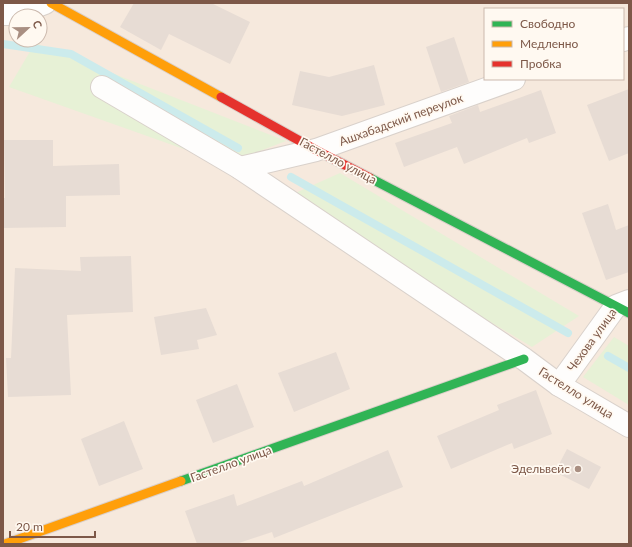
<svg xmlns="http://www.w3.org/2000/svg" width="632" height="547" viewBox="0 0 632 547" font-family="Lato,sans-serif">
  <style>
    .residential { fill: #f6e9dd; fill-rule: evenodd }
    .green { fill: #e7f1d6 }
    .lines { fill: none; stroke-linecap: round; stroke-linejoin: round }
    .stream { stroke: #ccebec; stroke-width: 8 }
    .building { fill: #e7dcd4 }
    .street-casing { stroke: #d9d1cb; stroke-width: 24 }
    .fast-casing { stroke: #dacfc9; stroke-width: 11 }
    .slow-casing { stroke: #dacfc9; stroke-width: 11 }
    .jam-casing { stroke: #dacfc9; stroke-width: 11 }
    .street { stroke: #fefdfc; stroke-width: 22 }
    .fast { stroke: #30b455; stroke-width: 9 }
    .slow { stroke: #ff9f0a; stroke-width: 9 }
    .jam { stroke: #e5322d; stroke-width: 9 }
    .poi-dot { fill: #a98f82; stroke: #fff9f1; stroke-width: 1.5 }
    .labels { text-anchor: middle; stroke-width: 3.5; stroke-linejoin: round; paint-order: stroke }
    .street-label { font-size: 12px; fill: #7d5848; stroke: #fff9f1 }
    .poi-label { font-size: 12px; fill: #7d5848; stroke: #fff9f1; text-anchor: end }
  </style>
  <rect width="100%" height="100%" fill="#faf4ed"/>
  <path class="residential" d="M3,3H629V544H3ZM485,9H623V79H485ZM16,16H40V40H16Z"/>
  <g class="green">
    <path d="M35,43L286,141L226,164L9,87Z"/>
    <path d="M340,173L579,316L532,347L284,198Z"/>
    <path d="M614,337L629,346V405L583,377Z"/>
  </g>
  <g class="lines">
    <g class="stream">
      <path d="M3,44L71,54L238,148"/>
      <path d="M291,177L568,333"/>
      <path d="M608,356L629,368"/>
    </g>
  </g>
  <g class="building">
    <path d="M134,3H211L250,22L230,64L169,34L161,50L120,27Z"/>
    <path d="M454,37L469,82L441,92L426,47Z"/>
    <path d="M374,65L385,105L342,116L292,105L300,71L329,77Z"/>
    <path d="M629,89V153L609,161L587,105Z"/>
    <path d="M541,90L556,133L529,143L527,138L464,164L457,147L404,167L395,143L452,123L449,116L478,105L480,112Z"/>
    <path d="M4,140H53V166L119,164L120,195L66,196V227L3,228V198H5Z"/>
    <path d="M608,204L616,230L629,225V272L606,280L582,213Z"/>
    <path d="M131,256L133,312L67,315L71,395L8,397L6,358H11L15,268L81,271L80,257Z"/>
    <path d="M206,308L217,335L197,340L199,349L161,355L154,317Z"/>
    <path d="M336,352L350,389L294,412L278,373Z"/>
    <path d="M237,384L254,427L213,443L196,400Z"/>
    <path d="M536,390L552,434L514,449L512,443L451,469L437,436L499,410L497,405Z"/>
    <path d="M124,421L143,469L99,486L81,439Z"/>
    <path d="M567,449L601,467L589,489L555,472Z"/>
    <path d="M388,450L403,487L274,538L272,532L236,544H197L185,511L234,494L237,506L302,481L304,486Z"/>
  </g>
  <g class="lines">
    <defs>
      <g id="street">
        <path d="M3,14H16L45,3"/>
        <path d="M623,40L629,38"/>
        <path d="M102,87L240,168L524,359L559,385L629,426"/>
        <path d="M240,168L316,150L514,79"/>
        <path d="M559,385L616,306L629,301"/>
      </g>
      <g id="fast">
        <path d="M370,178L629,313"/>
        <path d="M181,481L524,359"/>
      </g>
      <g id="slow">
        <path d="M51,3L221,97"/>
        <path d="M5,544L181,481"/>
      </g>
      <path id="jam" d="M221,97L316,150L370,178"/>
    </defs>
    <use href="#street" class="street-casing"/>
    <use href="#fast" class="fast-casing"/>
    <use href="#slow" class="slow-casing"/>
    <use href="#jam" class="jam-casing"/>
    <use href="#street" class="street"/>
    <use href="#fast" class="fast"/>
    <use href="#slow" class="slow"/>
    <use href="#jam" class="jam"/>
  </g>
  <circle class="poi-dot" cx="578" cy="469" r="4"/>
  <g class="labels">
    <g class="street-label">
      <text transform="translate(401 120) rotate(-20)" y="4">Ашхабадский переулок</text>
      <text transform="translate(338 161) rotate(28)" y="4">Гастелло улица</text>
      <text transform="translate(592 340) rotate(-54)" y="4">Чехова улица</text>
      <text transform="translate(576 393) rotate(32)" y="4">Гастелло улица</text>
      <text transform="translate(231 464) rotate(-20)" y="4">Гастелло улица</text>
    </g>
    <g class="poi-label">
      <text x="570" y="473">Эдельвейс</text>
    </g>
  </g>
  <rect width="632" height="547" fill="none" stroke="#7d5848" stroke-width="8"/>
  <rect x="484" y="8" width="140" height="72" fill="#fff9f1" stroke="#cbb9ad"/>
  <rect x="492" y="21" width="20" height="6" fill="#30b455" stroke="#cbb9ad"/>
  <text x="520" y="28" font-size="12" fill="#7d5848">Свободно</text>
  <rect x="492" y="41" width="20" height="6" fill="#ff9f0a" stroke="#cbb9ad"/>
  <text x="520" y="48" font-size="12" fill="#7d5848">Медленно</text>
  <rect x="492" y="61" width="20" height="6" fill="#e5322d" stroke="#cbb9ad"/>
  <text x="520" y="68" font-size="12" fill="#7d5848">Пробка</text>
  <g transform="translate(28 28) rotate(68)"><circle r="19" fill="#fff9f1" stroke="#cbb9ad"/>
  <path d="M0-3L7 15L0 10L-7 15Z" fill="#a98f82"/>
  <text y="-6" font-size="11" font-weight="bold" text-anchor="middle" fill="#7d5848">С</text>
  </g>
  <path d="M10 531v6h85v-6" fill="none" stroke="#7d5848" stroke-width="2"/>
  <text x="16" y="531" font-size="12" fill="#7d5848" stroke="#fff9f1" stroke-width="3" paint-order="stroke">20 m</text>
</svg>
